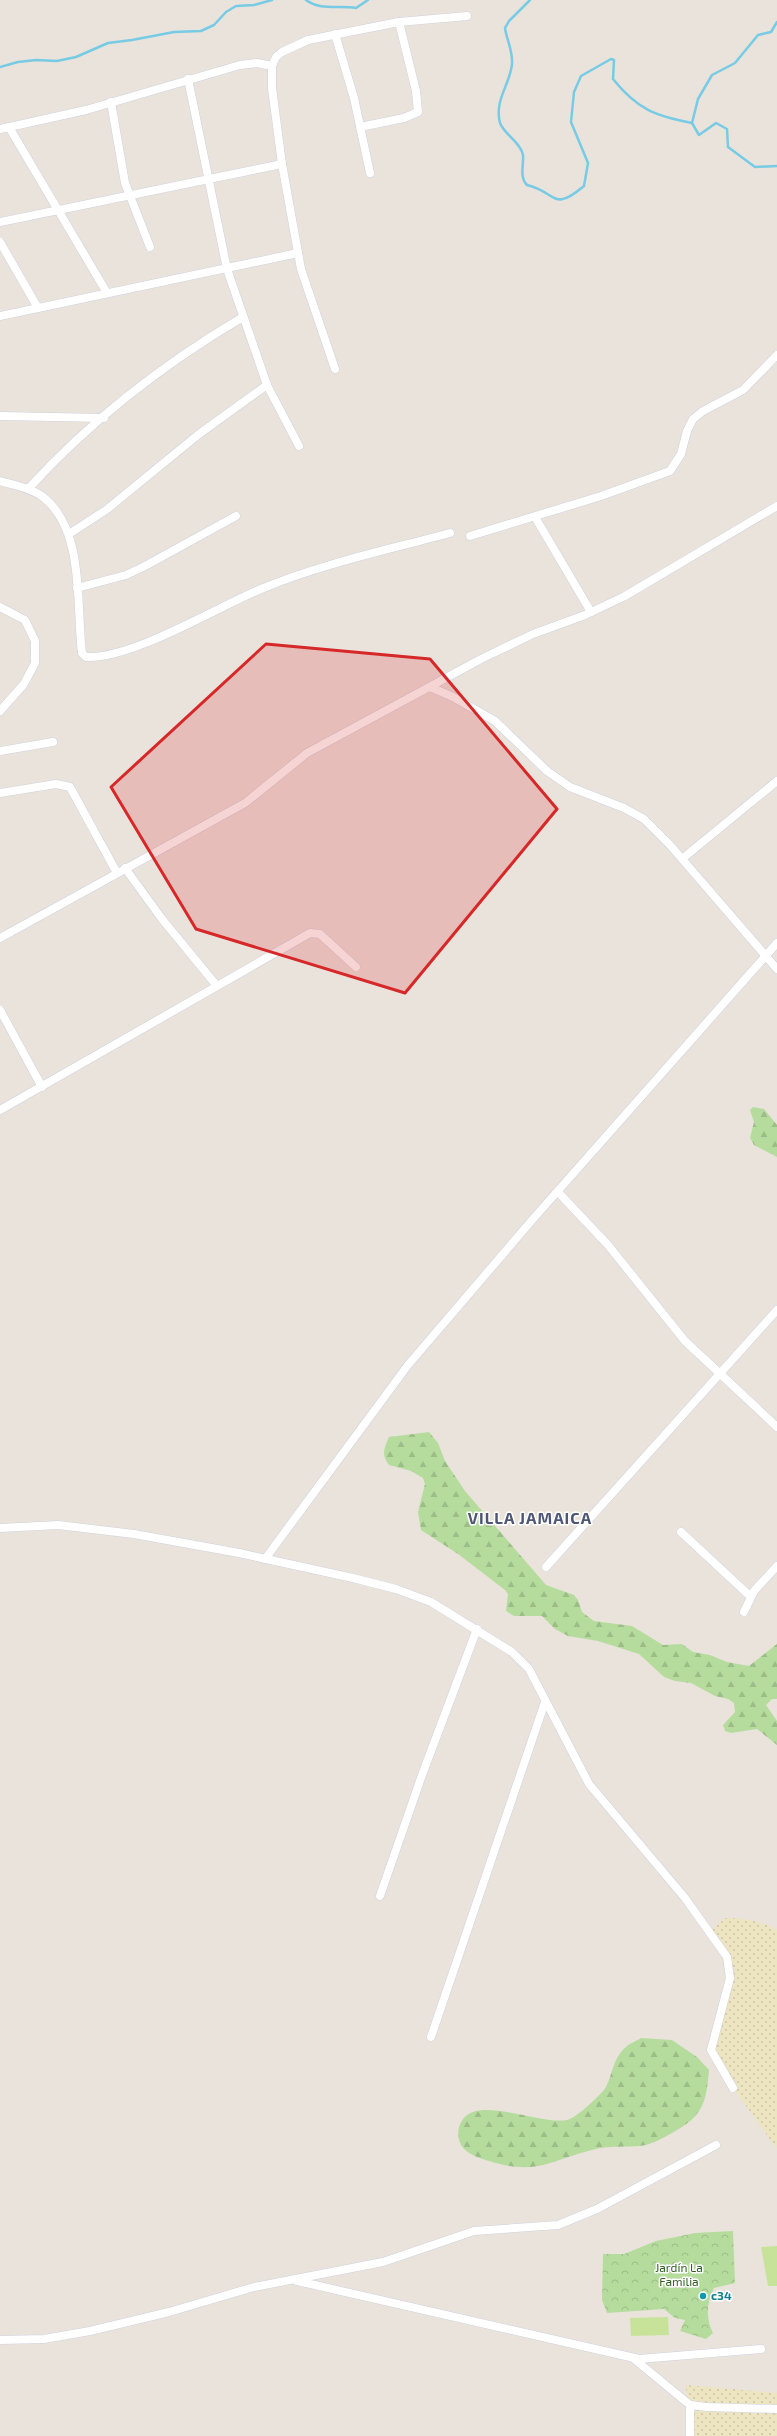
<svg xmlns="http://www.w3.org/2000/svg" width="777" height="2436" viewBox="0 0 777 2436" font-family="'Exo 2',sans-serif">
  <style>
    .forest { fill: url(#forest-firs) }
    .sand { fill: url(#sand-dots) }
    .park { fill: url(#park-crowns) }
    .pitch { fill: #c7e399 }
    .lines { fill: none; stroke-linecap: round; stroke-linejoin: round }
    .stream { stroke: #77cbe4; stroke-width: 2.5 }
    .street-casing { stroke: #ced2dd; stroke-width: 9 }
    .street { stroke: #fff; stroke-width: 8 }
    .marked { fill: #d62828; fill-opacity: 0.2; stroke: #d62828; stroke-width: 3; stroke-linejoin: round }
    .culture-dot { fill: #0f9aa8; stroke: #fff; stroke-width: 1.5 }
    .labels { text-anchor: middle; stroke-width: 3; stroke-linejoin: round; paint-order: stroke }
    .park-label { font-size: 12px; fill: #2f6020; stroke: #fff }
    .culture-label { font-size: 12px; font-weight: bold; fill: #0d838f; stroke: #fff; text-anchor: start }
    .district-label { font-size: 16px; font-weight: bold; letter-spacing: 1px; fill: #4d5676; stroke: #fff }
  </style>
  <defs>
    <pattern id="forest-firs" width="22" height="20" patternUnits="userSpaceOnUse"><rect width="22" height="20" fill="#b5dc9d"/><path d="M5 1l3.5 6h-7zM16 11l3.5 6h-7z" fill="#9cbd87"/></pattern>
    <pattern id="sand-dots" width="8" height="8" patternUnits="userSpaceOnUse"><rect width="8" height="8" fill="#ede4c1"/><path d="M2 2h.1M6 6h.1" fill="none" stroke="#cbc4a6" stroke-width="1.8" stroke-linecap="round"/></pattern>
    <pattern id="park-crowns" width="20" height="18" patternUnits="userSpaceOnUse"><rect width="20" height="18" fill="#b5dc9d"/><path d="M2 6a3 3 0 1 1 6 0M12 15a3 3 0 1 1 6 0" fill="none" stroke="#9cbd87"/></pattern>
  </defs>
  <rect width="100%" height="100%" fill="#eae3dc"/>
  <g class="forest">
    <path d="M753,1107L764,1109L777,1125V1157L754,1145L750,1138L754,1122L750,1110Z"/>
    <path d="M429,1432L438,1443L445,1461L465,1491L546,1585L574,1595L578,1600L582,1612L594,1621L632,1626L663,1645L682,1644L693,1652L710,1655L727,1662L749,1666L777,1644V1699H772L766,1705L777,1721V1745L757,1729L731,1733L725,1731L723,1725L735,1712L734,1703L728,1699L715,1696L691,1683L675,1681L664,1677L639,1654L598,1641L568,1636L555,1629L542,1616H514L506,1611L508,1594L505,1590L458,1554L421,1530L418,1512L425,1484L423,1478L411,1471L389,1465C381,1455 384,1448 389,1437Z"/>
    <path d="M641,2038L672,2040L697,2057L709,2070C706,2104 703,2116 672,2133C661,2139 651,2145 639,2146C626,2147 612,2146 600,2148C553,2158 540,2177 489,2161C478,2158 467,2154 461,2145C457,2137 457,2127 463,2119C480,2096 540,2125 567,2120C575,2119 602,2094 606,2087C613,2073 613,2058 626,2047C630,2043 637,2041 641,2038Z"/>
  </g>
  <g class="sand">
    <path d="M725,1918C743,1918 762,1921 777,1930V2149L733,2088L711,2050L730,1966L710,1932Z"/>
    <path d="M685,2385L777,2393V2436H690V2405Z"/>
  </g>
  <path class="park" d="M733,2231L735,2283L714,2288C706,2303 706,2319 713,2333L706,2339L680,2331L685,2320L675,2318L664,2309L607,2313L602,2300L603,2254H624L656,2241L695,2233Z"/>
  <g class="pitch">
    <path d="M777,2246V2286H768L761,2247Z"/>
    <path d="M668,2317L669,2335L631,2336L630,2318Z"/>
  </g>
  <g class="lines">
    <g class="stream">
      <path d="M306,0C320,11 339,5 356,8L368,0"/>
      <path d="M530,0L509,21L505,28C507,41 513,51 512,64C510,85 494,100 500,123C504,134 521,143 523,155C524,164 519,177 527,185C557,192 552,213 584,186L588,163L571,122L574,92L581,76L611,59L614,60L613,79C637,109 655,116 692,123"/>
      <path d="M777,22L771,32L758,35L735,63L712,75L698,99L692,123L699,135L716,123L727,129L728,147L755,167L777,166"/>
      <path d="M0,67L18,62L36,60L57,61L76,57L108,43L132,40L174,32L201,31L214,25L226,12L236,6L254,5L272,0"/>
    </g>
    <defs>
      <g id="street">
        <path d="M335,34L354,98L370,173"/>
        <path d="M188,79L227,269L267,385L299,446"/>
        <path d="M111,102L125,183L150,247"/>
        <path d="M9,127L107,293"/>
        <path d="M360,127L404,118L418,112L416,91L399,22"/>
        <path d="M0,129L86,110L240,65L257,63L272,66"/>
        <path d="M0,222L282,164"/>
        <path d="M0,242L38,308"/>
        <path d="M0,316L298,253"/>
        <path d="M335,369L301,269L282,164L272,88V66L276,57L282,52L308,40L399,22L467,16"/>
        <path d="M0,416L104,418"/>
        <path d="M0,481C14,485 31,488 43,497C85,529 76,605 82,653L86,657C133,659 215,608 261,589C321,564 387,550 450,533"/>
        <path d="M28,489C90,421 165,363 243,317"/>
        <path d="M535,517L591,612"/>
        <path d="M69,534L106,510L199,434L267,385"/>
        <path d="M470,536L601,496L670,471L681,454L687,431L693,419L703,411L743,390L777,355"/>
        <path d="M77,588L126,575L145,566L236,516"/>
        <path d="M0,607L25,620L35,641V663L24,684L0,711"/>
        <path d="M430,687L453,697L495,721L547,771L570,787L624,808L644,819L670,845L777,969"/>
        <path d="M0,751L53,742"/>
        <path d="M0,793L56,784L70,787L117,873"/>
        <path d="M682,859L777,781"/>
        <path d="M125,868L162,919L217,986"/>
        <path d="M0,938L245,803L307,753L481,659L533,634L585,615L625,596L777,506"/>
        <path d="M0,1010L42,1087"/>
        <path d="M0,1110L310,933L320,934L356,967"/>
        <path d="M558,1192L608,1245L685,1341L777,1427"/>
        <path d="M0,1528L58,1525L134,1534L239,1553L353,1578L396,1589L431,1602L512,1652L529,1669L589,1784L685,1898L727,1957L730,1978L711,2050L733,2088"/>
        <path d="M681,1532L751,1597"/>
        <path d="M265,1559L408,1365L533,1219L777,943"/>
        <path d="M546,1567L777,1310"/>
        <path d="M744,1612L754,1591L777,1566"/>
        <path d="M380,1896L422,1775L477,1629"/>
        <path d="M431,2037L545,1702"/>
        <path d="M297,2281L639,2359L761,2349"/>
        <path d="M0,2340L44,2339L90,2331L169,2312L254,2287L383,2262L474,2231L558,2225L597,2209L716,2145"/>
        <path d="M633,2358L690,2405L707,2407L777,2409"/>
        <path d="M690,2405V2436"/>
      </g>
    </defs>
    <use href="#street" class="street-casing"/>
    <use href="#street" class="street"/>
  </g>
  <path class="marked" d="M266,644L430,659L557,809L405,993L196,929L111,787Z"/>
  <circle class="culture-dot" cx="703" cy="2296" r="4"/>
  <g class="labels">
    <g class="park-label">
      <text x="679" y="2272">Jardín La<tspan x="679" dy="14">Familia</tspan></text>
    </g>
    <g class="culture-label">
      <text x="711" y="2300">c34</text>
    </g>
    <g class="district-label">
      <text x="530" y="1524">VILLA JAMAICA</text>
    </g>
  </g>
</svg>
